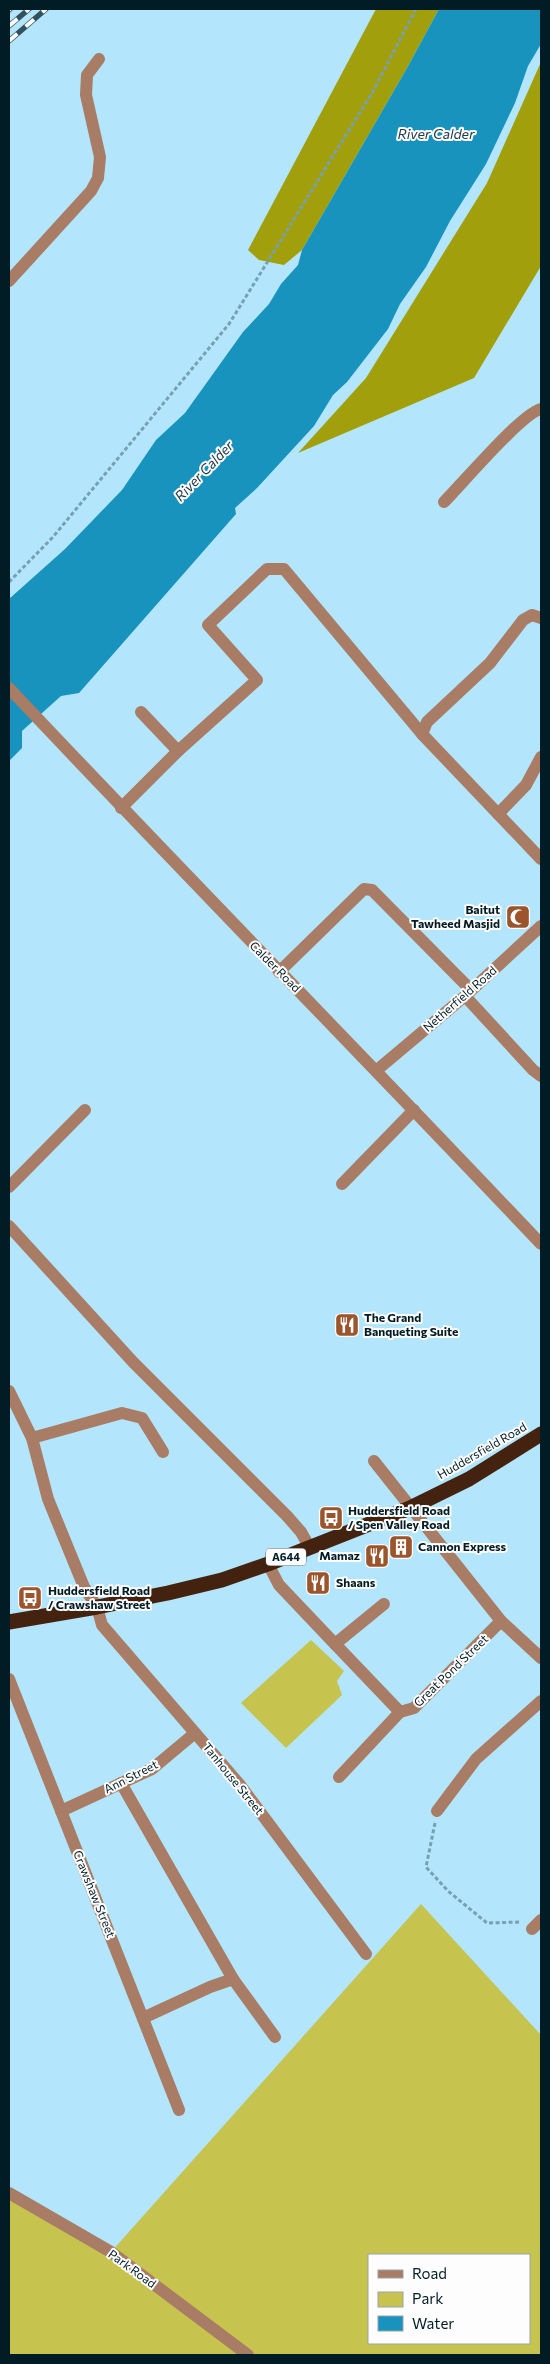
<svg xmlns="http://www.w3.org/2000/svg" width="550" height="2364" viewBox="0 0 550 2364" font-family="Commissioner,sans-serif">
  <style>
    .green { fill: #c6c34f; fill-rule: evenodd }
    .forest { fill: #a29f0c }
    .water { fill: #1893bd }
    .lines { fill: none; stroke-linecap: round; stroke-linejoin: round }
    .path { stroke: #76a0b3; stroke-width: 3; stroke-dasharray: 4 2.5; stroke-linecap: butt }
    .minor { stroke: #a87c65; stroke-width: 12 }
    .highway { stroke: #432210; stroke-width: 15 }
    .rail-casing { stroke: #31515f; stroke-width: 5.5 }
    .rail { stroke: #fdfdfd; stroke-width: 4; stroke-dasharray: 11; stroke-linecap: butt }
    .labels { text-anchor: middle; stroke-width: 4; stroke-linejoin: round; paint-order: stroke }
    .shield { fill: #fdfdfd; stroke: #4d6066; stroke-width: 1 }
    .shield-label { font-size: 11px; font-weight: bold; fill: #021c26 }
    .poi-label { font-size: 12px; font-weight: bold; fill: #021c26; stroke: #fdfdfd; text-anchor: start }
    .street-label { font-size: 12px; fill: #021c26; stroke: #fdfdfd }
    .water-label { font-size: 14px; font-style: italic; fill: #243c46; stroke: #fdfdfd }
  </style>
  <rect width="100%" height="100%" fill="#b3e5fc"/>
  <g class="green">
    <path d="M311,1640L344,1671L337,1681L342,1695L286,1748L241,1703Z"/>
    <path d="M421,1904L541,2035V2355H9V2193L111,2252ZM369,2255H529V2343H369Z"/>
  </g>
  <g class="forest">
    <path d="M376,9H439L407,68L302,250L284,265L259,260L248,250Z"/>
    <path d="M541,62V266L474,378L298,453L366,378L487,183Z"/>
  </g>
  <path class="water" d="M439,9H541V44L528,66L515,103L486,164L450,221L426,267L400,304L388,329L347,382L333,395L314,426L257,488L235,508L236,514L79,693L61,696L22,731V748L9,761V599L65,549L122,490L156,440L185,413L243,332L269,304L281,284L298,265L302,250L407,68Z"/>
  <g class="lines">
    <g class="path">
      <path d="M9,582L53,537L229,324L372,93L416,9"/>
      <path d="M435,1823L426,1867L448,1891L487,1923L521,1922"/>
    </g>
    <g class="minor">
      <path d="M9,281L91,191L98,178L100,157L86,95L87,75L99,59"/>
      <path d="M444,502C462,484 522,413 541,409"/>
      <path d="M541,618L532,615L523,620L490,663L427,722L422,734L541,859"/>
      <path d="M9,688C185,875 365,1058 541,1244"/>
      <path d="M141,712L178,751"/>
      <path d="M121,808L178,751L257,680L208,625L267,569H284L422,734"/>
      <path d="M498,814L526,785L541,757"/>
      <path d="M279,972L364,889L372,890L471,990"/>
      <path d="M465,996L533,1070L541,1076"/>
      <path d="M377,1070L465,996L541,926"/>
      <path d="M342,1184L414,1110"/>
      <path d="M9,1187L85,1110"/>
      <path d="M9,1226L133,1362L287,1516L301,1532L310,1548"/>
      <path d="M9,1391L32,1438L48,1499L84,1587L97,1607L102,1625L240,1785L366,1954"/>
      <path d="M32,1438L122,1413L142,1418L163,1452"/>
      <path d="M374,1461L501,1621L541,1658"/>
      <path d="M268,1564L279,1585L335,1644"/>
      <path d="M384,1604L335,1644L400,1712L414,1708L501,1621"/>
      <path d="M9,1679L179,2110"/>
      <path d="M339,1777L400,1712"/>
      <path d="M121,1783L233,1979L275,2037"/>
      <path d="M61,1811L152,1769L195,1733"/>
      <path d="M437,1811L476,1759L541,1701"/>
      <path d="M532,1929L541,1920"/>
      <path d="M143,2018L210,1987L233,1979"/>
      <path d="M9,2193L111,2252L248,2355"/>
    </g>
    <path class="highway" d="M9,1622L97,1607L168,1593L222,1580L268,1564L410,1508L469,1479L541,1434"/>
    <defs>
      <g id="rail">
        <path d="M9,10L10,9"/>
        <path d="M9,26L29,9"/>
        <path d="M9,41L46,9"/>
      </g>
    </defs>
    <use href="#rail" class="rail-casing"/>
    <use href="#rail" class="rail"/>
  </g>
  <defs>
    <symbol id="mosque-square" viewBox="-11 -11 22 22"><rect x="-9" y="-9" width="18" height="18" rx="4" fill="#9b542c" stroke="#fdfdfd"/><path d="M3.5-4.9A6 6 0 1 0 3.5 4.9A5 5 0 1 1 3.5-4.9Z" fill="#fff"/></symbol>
    <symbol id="restaurant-square" viewBox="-11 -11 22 22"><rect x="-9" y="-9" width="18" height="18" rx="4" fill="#9b542c" stroke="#fdfdfd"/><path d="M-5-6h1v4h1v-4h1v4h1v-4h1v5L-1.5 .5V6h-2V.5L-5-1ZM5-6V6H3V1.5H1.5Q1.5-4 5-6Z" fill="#fff"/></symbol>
    <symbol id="bus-square" viewBox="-11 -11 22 22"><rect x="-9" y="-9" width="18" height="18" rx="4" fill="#9b542c" stroke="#fdfdfd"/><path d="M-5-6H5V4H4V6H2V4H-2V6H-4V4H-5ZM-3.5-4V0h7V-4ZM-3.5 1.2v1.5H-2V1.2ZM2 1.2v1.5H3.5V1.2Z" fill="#fff"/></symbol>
    <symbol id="building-square" viewBox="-11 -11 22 22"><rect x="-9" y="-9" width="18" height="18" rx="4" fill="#9b542c" stroke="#fdfdfd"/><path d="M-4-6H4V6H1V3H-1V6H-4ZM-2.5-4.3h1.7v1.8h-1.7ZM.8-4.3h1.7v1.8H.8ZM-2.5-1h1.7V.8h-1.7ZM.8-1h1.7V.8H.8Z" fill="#fff"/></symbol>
  </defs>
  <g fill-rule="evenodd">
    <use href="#mosque-square" x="504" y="903" width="28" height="28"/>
    <use href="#restaurant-square" x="333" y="1311" width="28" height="28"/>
    <use href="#bus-square" x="317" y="1504" width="28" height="28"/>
    <use href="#building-square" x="387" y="1533" width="28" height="28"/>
    <use href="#restaurant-square" x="363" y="1542" width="28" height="28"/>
    <use href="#restaurant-square" x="304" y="1569" width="28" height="28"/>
    <use href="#bus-square" x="16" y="1584" width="28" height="28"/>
  </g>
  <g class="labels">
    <rect class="shield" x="266" y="1548.5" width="40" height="17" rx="4"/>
    <g class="shield-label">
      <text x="286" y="1561">A644</text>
    </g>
    <g class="poi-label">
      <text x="500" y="914" text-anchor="end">Baitut<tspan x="500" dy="14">Tawheed Masjid</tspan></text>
      <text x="364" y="1322">The Grand<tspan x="364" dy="14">Banqueting Suite</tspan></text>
      <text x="348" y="1515">Huddersfield Road<tspan x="348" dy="14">/ Spen Valley Road</tspan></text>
      <text x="418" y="1551">Cannon Express</text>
      <text x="360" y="1560" text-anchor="end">Mamaz</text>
      <text x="336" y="1587">Shaans</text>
      <text x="48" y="1595">Huddersfield Road<tspan x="48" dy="14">/ Crawshaw Street</tspan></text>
    </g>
    <g class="street-label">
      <text transform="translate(275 967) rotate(45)" y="4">Calder Road</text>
      <text transform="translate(460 999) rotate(-41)" y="4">Netherfield Road</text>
      <text transform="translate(482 1451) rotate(-30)" y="4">Huddersfield Road</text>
      <text transform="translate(451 1671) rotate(-44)" y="4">Great Pond Street</text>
      <text transform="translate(131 1777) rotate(-27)" y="4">Ann Street</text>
      <text transform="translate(233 1779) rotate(51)" y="4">Tanhouse Street</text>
      <text transform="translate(94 1894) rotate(68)" y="4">Crawshaw Street</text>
      <text transform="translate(132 2269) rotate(36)" y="4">Park Road</text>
    </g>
    <g class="water-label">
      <text x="436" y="139">River Calder</text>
      <text transform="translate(204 471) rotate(-46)" y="5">River Calder</text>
    </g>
  </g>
  <rect width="550" height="2364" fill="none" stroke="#021c26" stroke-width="20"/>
  <rect x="368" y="2254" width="162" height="90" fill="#fdfdfd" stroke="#99a3a7"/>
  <rect x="378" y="2270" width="25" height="8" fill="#a87c65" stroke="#99a3a7"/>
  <text x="412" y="2279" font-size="15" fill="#021c26">Road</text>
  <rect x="378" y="2292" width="25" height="15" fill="#c6c34f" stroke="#99a3a7"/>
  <text x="412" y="2304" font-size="15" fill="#021c26">Park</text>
  <rect x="378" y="2316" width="25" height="15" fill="#1893bd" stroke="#99a3a7"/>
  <text x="412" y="2329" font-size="15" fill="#021c26">Water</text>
</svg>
